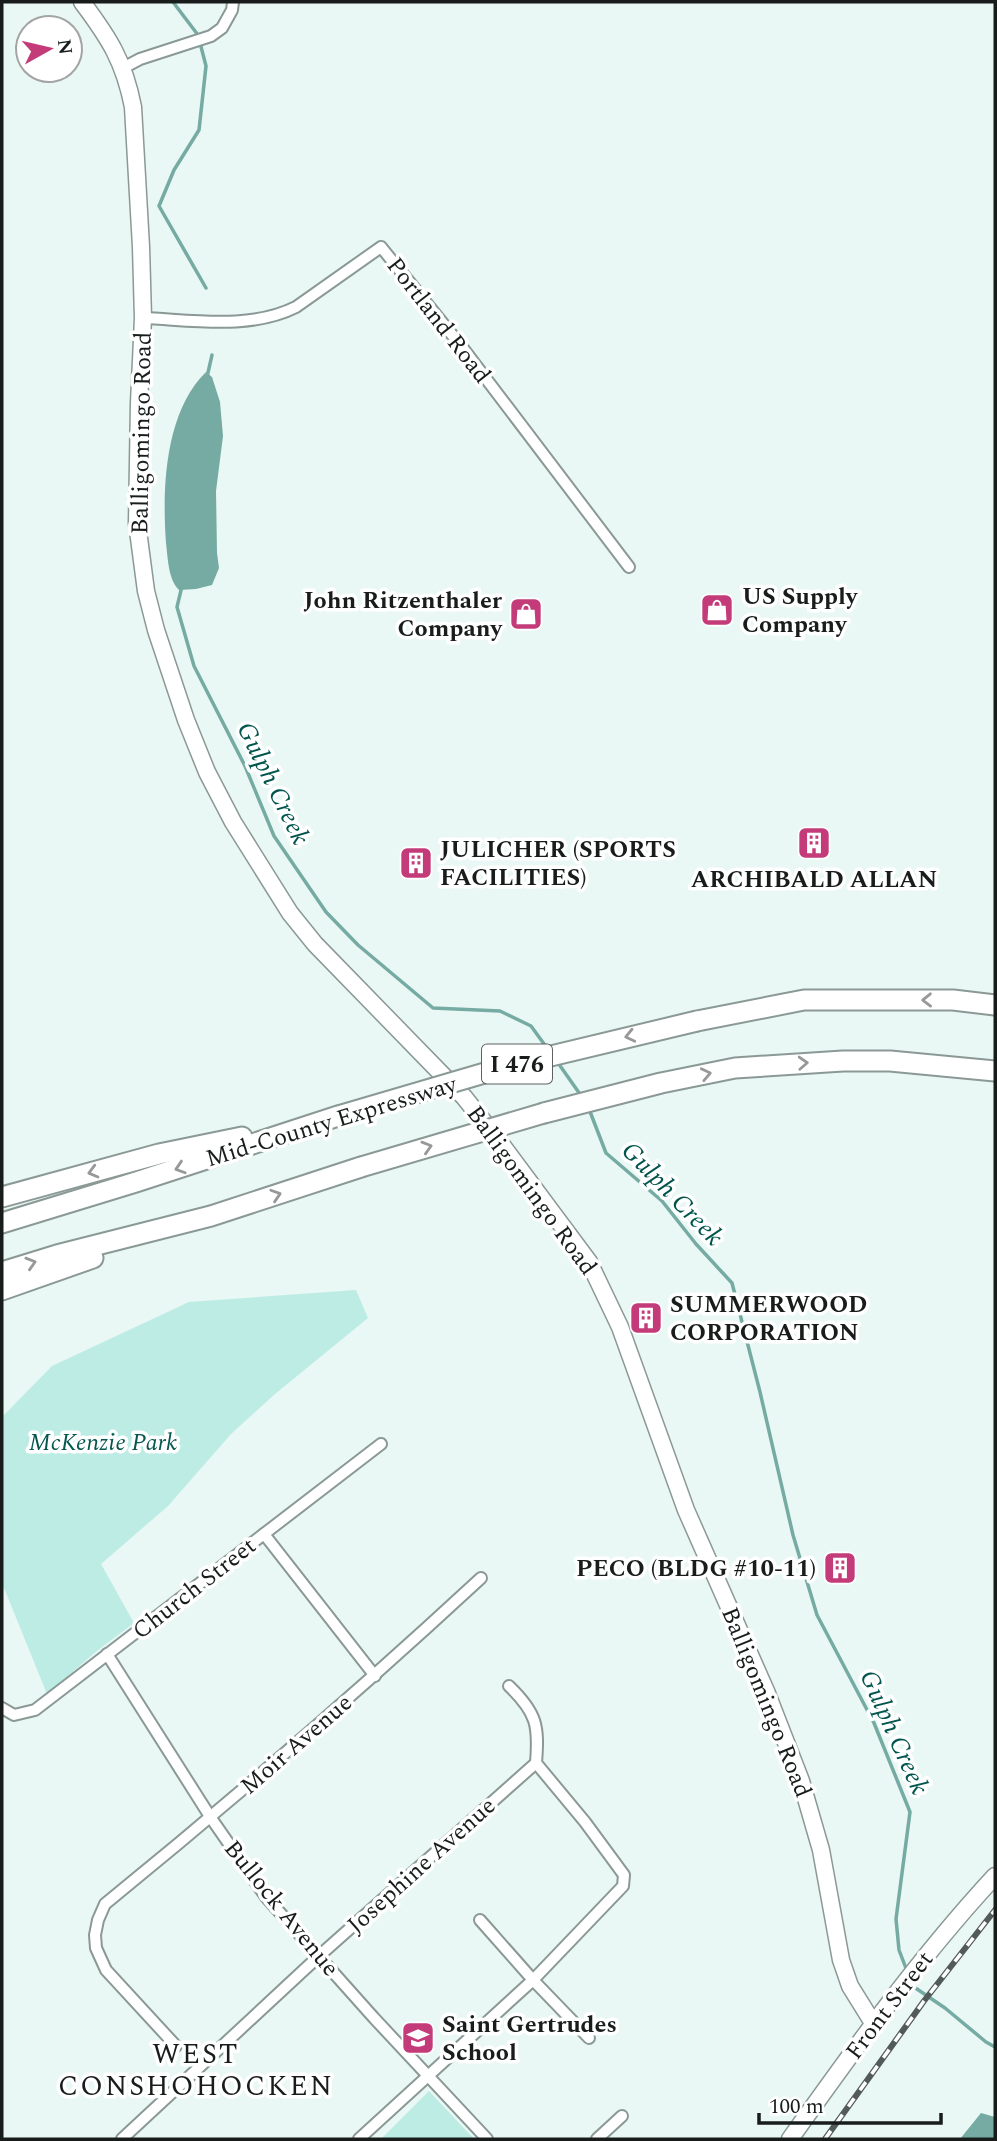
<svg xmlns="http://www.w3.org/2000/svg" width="997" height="2141" viewBox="0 0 997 2141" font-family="Spectral,serif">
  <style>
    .green { fill: #bcece4 }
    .water { fill: #75aba2 }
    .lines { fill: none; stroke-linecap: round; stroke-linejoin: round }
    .stream { stroke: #75aba2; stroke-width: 3.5 }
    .street-casing { stroke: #8b9996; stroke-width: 14 }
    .secondary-casing { stroke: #8b9996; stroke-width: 19 }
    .highway-casing { stroke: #8b9996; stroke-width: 23 }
    .street { stroke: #fff; stroke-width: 10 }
    .secondary { stroke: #fff; stroke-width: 16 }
    .highway { stroke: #fff; stroke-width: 19 }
    .rail-casing { stroke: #535b5a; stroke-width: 6 }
    .rail { stroke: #fff; stroke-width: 3.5; stroke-dasharray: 10; stroke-linecap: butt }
    .highway-bridge-casing { stroke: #8b9996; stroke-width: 23; stroke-linecap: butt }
    .highway-bridge { stroke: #fff; stroke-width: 19 }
    .oneway { stroke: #979999 }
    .labels { text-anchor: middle; stroke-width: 7; stroke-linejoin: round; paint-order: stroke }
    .shield { fill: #fff; stroke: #5d6160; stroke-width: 2 }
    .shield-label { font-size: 23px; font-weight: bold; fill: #181d1c }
    .street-label { font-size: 24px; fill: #181d1c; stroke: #fff }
    .poi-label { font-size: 24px; font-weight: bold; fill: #181d1c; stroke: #fff; text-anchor: start }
    .park-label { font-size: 24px; font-style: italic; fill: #06574f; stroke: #fff }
    .water-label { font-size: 26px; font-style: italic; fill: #01554c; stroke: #fff }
    .quarter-label { font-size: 28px; letter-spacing: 2px; fill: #181d1c; stroke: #fff }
  </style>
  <rect width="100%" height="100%" fill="#e9f7f5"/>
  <g class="green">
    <path d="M356,1290L368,1318L275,1394L231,1434L168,1506L101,1564L134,1623L98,1650L47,1694L2,1583V1417L52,1366L189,1302Z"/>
    <path d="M429,2091L474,2139H381Z"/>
  </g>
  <g class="water">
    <path d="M206,372L212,377L220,402L223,436L216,491L217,553L219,568L212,585L196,589L179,590C168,579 168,558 166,543C162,488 165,412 206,372Z"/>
    <path d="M981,2113L995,2117V2139H960Z"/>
  </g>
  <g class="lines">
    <g class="stream">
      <path d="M173,2L198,35L206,66L199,130L174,170L159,206L206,288"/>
      <path d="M207,377L212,355"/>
      <path d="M182,586L177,607L194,666L245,766L274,836L326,912L358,945L433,1008L500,1011L531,1026L547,1048"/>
      <path d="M556,1060L582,1097"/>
      <path d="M589,1109L606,1153L662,1201L696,1244L732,1283L760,1392L793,1535L817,1615L874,1723L910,1812L896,1919L899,1950L907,1971"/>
      <path d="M912,1981L914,1987L945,2008L986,2042L995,2047"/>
    </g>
    <defs>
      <g id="street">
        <path d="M123,68L140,59L211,36L222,28L232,10L233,2"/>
        <path d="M143,318C193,320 250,330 296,307L381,247L462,347L629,567"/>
        <path d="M264,1534L375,1676"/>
        <path d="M107,1654L211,1818L266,1897L374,2018L487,2139"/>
        <path d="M2,1708L14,1715L35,1710L381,1444"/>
        <path d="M480,1920L533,1980L589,2038"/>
        <path d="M176,2046L106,1970L96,1948L95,1935L98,1920L105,1904C234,1799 359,1691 481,1578"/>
        <path d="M122,2139L319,1956L536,1763"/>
        <path d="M359,2139L533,1980L623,1886L624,1875L585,1822L536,1763C539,1726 537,1713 509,1686"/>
        <path d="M597,2139L622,2116"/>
      </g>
      <g id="secondary">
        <path d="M82,2C109,38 124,61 133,107L141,247L143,318L139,403L137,523L146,591L156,630L186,720L207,772L233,822L290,913L315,944L464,1097L499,1141L589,1262L620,1327L686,1510L766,1691L801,1781L821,1850L841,1960L850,1986L873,2023"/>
        <path d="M790,2139C855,2048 919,1958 995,1876"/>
      </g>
      <g id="highway">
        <path d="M697,1021L804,1000H953L995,1005"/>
        <path d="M544,1113L661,1083L735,1068L843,1061H890L995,1071"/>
        <path d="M2,1197L159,1154L242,1137"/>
        <path d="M2,1223L136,1182L338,1116"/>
        <path d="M2,1272L57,1255L211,1216L361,1167"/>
        <path d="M2,1290L93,1258"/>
      </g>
    </defs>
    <use href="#street" class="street-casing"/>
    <use href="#secondary" class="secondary-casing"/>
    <use href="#highway" class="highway-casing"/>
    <use href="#street" class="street"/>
    <use href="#secondary" class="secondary"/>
    <use href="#highway" class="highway"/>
    <defs>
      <path id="rail" d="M825,2139L924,2001L995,1910"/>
    </defs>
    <use href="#rail" class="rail-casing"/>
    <use href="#rail" class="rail"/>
    <defs>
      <g id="highway-bridge">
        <path d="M338,1116L505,1067L697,1021"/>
        <path d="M361,1167L544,1113"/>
      </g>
    </defs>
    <use href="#highway-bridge" class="highway-bridge-casing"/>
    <use href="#highway-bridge" class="highway-bridge"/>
  </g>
  <defs><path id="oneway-chevron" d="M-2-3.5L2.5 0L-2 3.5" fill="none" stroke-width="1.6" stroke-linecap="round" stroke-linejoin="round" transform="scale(1.75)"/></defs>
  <g class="oneway">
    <use href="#oneway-chevron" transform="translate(927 1000) rotate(179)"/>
    <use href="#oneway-chevron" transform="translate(630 1036) rotate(167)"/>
    <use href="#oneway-chevron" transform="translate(803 1063) rotate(-3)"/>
    <use href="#oneway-chevron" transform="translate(706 1074) rotate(-12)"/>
    <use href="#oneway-chevron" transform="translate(427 1147) rotate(-17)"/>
    <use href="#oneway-chevron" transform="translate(180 1168) rotate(162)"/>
    <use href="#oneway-chevron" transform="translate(93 1172) rotate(165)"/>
    <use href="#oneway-chevron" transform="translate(276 1195) rotate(-18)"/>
    <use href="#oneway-chevron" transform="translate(31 1263) rotate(-17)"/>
  </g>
  <defs>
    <symbol id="shop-square" viewBox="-11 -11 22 22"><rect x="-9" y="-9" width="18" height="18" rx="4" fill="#c33b79" stroke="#fff"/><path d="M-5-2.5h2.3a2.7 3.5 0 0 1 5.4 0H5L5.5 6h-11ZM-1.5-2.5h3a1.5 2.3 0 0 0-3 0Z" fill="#fff"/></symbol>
    <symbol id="building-square" viewBox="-11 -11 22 22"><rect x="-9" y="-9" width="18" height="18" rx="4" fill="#c33b79" stroke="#fff"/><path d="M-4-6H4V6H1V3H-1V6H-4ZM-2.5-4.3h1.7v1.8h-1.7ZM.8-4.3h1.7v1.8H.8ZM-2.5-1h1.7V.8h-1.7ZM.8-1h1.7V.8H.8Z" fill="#fff"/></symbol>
    <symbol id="school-square" viewBox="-11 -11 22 22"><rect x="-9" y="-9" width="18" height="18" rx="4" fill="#c33b79" stroke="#fff"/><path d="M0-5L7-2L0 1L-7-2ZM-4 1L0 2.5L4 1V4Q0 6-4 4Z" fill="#fff"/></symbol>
  </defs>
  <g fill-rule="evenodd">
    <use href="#shop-square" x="698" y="591" width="38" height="38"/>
    <use href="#shop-square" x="507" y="595" width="38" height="38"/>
    <use href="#building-square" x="795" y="824" width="38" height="38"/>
    <use href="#building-square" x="397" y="844" width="38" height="38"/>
    <use href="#building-square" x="627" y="1299" width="38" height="38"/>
    <use href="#building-square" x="821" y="1549" width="38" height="38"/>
    <use href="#school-square" x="399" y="2019" width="38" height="38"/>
  </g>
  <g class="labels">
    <rect class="shield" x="482" y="1044.5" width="70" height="39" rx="5"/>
    <g class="shield-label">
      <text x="517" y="1072">I 476</text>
    </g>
    <g class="street-label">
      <text transform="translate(439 320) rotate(52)" y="8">Portland Road</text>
      <text transform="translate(141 433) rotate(-89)" y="8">Balligomingo Road</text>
      <text transform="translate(331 1121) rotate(-17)" y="8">Mid-County Expressway</text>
      <text transform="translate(532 1190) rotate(54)" y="8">Balligomingo Road</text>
      <text transform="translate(194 1588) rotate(-38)" y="8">Church Street</text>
      <text transform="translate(767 1702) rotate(68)" y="8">Balligomingo Road</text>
      <text transform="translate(296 1744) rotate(-41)" y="8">Moir Avenue</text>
      <text transform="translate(421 1865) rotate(-42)" y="8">Josephine Avenue</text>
      <text transform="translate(282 1908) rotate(51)" y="8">Bullock Avenue</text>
      <text transform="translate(889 2005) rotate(-53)" y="8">Front Street</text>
    </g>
    <g class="poi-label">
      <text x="742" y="604">US Supply<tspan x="742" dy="28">Company</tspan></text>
      <text x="502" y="608" text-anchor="end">John Ritzenthaler<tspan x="502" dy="28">Company</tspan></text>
      <text x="440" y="857">JULICHER (SPORTS<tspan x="440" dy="28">FACILITIES)</tspan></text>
      <text x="814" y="887" text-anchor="middle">ARCHIBALD ALLAN</text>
      <text x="670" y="1312">SUMMERWOOD<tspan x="670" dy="28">CORPORATION</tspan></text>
      <text x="816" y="1576" text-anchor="end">PECO (BLDG #10-11)</text>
      <text x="442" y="2032">Saint Gertrudes<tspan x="442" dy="28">School</tspan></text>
    </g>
    <g class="park-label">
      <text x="103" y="1450">McKenzie Park</text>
    </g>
    <g class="water-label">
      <text transform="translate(274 783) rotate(64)" y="9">Gulph Creek</text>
      <text transform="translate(673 1193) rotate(46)" y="9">Gulph Creek</text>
      <text transform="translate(895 1732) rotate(66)" y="9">Gulph Creek</text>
    </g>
    <g class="quarter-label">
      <text x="196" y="2063">WEST<tspan x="196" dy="32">CONSHOHOCKEN</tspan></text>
    </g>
  </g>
  <rect width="997" height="2141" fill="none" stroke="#181d1c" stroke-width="7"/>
  <g transform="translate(49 49) rotate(82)"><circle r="33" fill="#ffffff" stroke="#a3a5a4" stroke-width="2"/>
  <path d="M0-5L12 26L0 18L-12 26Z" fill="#c33b79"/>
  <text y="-10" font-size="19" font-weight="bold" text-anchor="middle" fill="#181d1c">N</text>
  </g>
  <path d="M759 2113v10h182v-10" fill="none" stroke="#181d1c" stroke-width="3.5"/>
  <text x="769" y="2113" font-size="21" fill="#181d1c" stroke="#ffffff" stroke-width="5" paint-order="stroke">100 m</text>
</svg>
